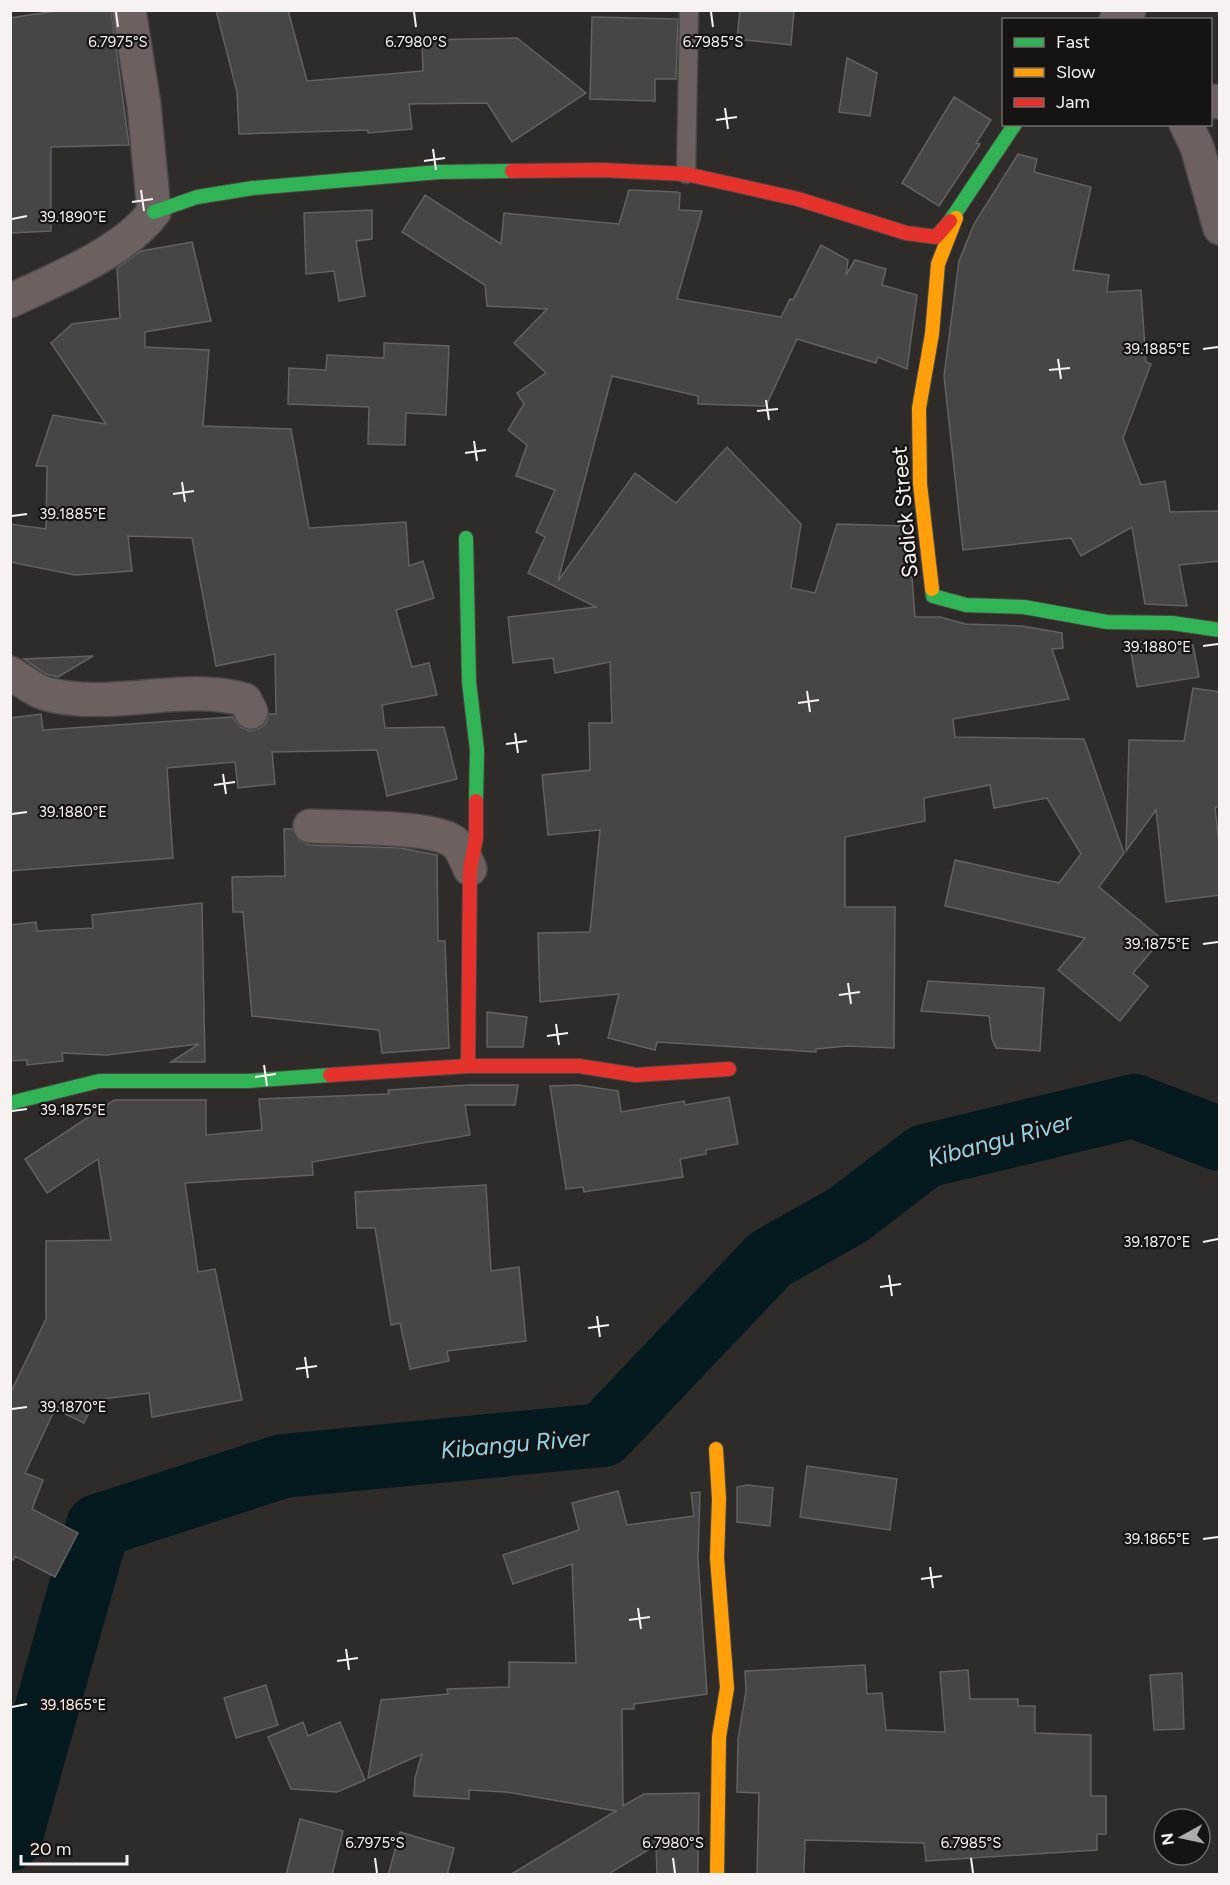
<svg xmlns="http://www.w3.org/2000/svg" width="1230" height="1885" viewBox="0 0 1230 1885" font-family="Figtree,sans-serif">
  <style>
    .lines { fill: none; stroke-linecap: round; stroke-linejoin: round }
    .river { stroke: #041a1f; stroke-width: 64 }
    .building { fill: #484546; stroke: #646161; stroke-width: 1.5 }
    .lane-casing { stroke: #494746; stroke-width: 21 }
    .street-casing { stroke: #494746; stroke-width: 36 }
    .fast-casing { stroke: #494746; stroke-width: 16 }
    .slow-casing { stroke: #494746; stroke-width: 16 }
    .jam-casing { stroke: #494746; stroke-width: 16 }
    .lane { stroke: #6c615e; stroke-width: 18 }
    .street { stroke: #6c615e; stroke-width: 33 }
    .fast { stroke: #30b455; stroke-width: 14 }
    .slow { stroke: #ff9f0a; stroke-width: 14 }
    .jam { stroke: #e5322d; stroke-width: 14 }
    .ticks { fill: none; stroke: #f7f2ef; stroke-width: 2 }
    .labels { text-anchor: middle; stroke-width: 4.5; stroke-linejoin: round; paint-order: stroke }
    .street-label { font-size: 22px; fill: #f7f2ef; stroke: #171312 }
    .water-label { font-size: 24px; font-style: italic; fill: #91d4e6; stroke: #171312 }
    .ticks-label { font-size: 15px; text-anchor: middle; fill: #f7f2ef; stroke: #171312; stroke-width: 4.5; stroke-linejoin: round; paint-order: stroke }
  </style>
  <rect width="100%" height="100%" fill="#2e2b29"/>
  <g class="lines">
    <path class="river" d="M10,1839L98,1526L283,1466L603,1435L770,1259L848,1215L925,1156L1134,1106L1220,1139"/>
  </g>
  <g class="building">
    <path d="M62,10L111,11L129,145L51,147V231L10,233V18Z"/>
    <path d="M216,10H288L307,81L423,71L422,40L517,38L586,93L512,142L487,103L409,104L412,129L368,133V130L239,134L237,92Z"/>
    <path d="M740,10H794L791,45L737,39Z"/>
    <path d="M592,17L678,19L676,79H655V101L590,99Z"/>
    <path d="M847,58L877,73L870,116L839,112Z"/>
    <path d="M954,97L991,120L976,143L980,144L939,206L902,183Z"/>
    <path d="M1018,154L1037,159L1034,172L1091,187L1073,270L1109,275L1107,292L1141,290L1146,362L1151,364L1123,438L1141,485L1165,481L1170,512L1220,511V561L1179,565L1187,606L1145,604L1132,527L1081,556L1071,538L963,550L944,376L959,261L974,224Z"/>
    <path d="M629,190L677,192L680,193L679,210L702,211L677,299L781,317L790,299L793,300L821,245L848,260L846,275L855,260L886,269L882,285L917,295L907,369L878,357L876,363L797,339L766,406L698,404V396L612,376L558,581L635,473L676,503L727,447L801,524L791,588L815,593L837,524L906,526L908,577H912L915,617H940L965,624L1022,626L1062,633L1063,648L1052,649L1069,699L953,719L955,737L1084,739L1124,853L1099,887L1162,939L1133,973L1148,986L1120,1021L1058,970L1085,938L945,906L955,860L1059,883L1081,854L1047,798L994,808L990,785L924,798L925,821L845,837V907H895L894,1048L847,1046L816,1049V1052L657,1042L655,1050L608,1038L619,994L540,1002L538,933L590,932L600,830L548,835L542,775L590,770L589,723H612L610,662L555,673L553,658L513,663L508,617L596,607L528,573L545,537L536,532L555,490L516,476L527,445L508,430L524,404L517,393L546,373L514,343L547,309L487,306L485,285L402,232L425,195L501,244L504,213L619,224Z"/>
    <path d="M372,210V239L356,241L365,296L339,301L334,271L306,274L304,213Z"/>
    <path d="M192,242L211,321L145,332V347L209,350L203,426L291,429L309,528L406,522L409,566L423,561L434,598L396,610L412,667L429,663L437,695L382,705L385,728L444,727L457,779L387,796L377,750L272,752L275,784L238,788L235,762L167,768L173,858L10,871V718L41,714L43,730L232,717L240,727L250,731L260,728L266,723L269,714H276L275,654L216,666L192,538L128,536L132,571L75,575L10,562V524L46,529L47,466H36L53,415L106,424L51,343L72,324L120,318L117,268L141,251Z"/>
    <path d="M384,343L449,346L446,415L406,413L405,445L368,444L369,407L288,404L289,368L326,370L327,355L384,358Z"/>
    <path d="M1129,641L1193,645L1199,677L1137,687Z"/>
    <path d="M93,656L58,677L46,674L24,659Z"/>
    <path d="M1193,688L1220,692V807H1215L1220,852V895L1166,902L1156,810L1126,851L1129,740L1184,741Z"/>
    <path d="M284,829H292L300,841L309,845L401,848L437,855L438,941H445L449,1048L382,1053L379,1030L252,1016L243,912H233L232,877L285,876Z"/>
    <path d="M202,903L205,1062H171L199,1044L107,1055L62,1053L63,1061L27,1065V1060L10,1061V925L36,922L37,931L93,928L92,915Z"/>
    <path d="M928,981L1044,988L1040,1051L996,1048L992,1039L989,1016L921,1011Z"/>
    <path d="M487,1012L527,1017L523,1047H487Z"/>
    <path d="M469,1085H518L515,1105H465L470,1135L312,1162L313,1175L185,1183L198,1272L215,1269L242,1400L152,1417L149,1393L95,1400L84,1423L55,1409L25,1473L43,1480L32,1509L78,1533L55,1577L15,1556L13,1560L10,1559V1394L46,1319V1241L111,1240L98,1159L47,1193L25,1159L114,1100H206V1135L262,1130L259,1099L389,1094L388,1090Z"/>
    <path d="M578,1085L618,1091L621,1112L684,1101L685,1105L729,1097L738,1144L706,1150V1154L680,1159L683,1177L584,1192L583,1187L566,1189L550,1086Z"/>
    <path d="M486,1185L491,1271L519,1267L526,1341L447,1351L449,1361L410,1369L400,1323L391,1325L375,1228H357L355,1192Z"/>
    <path d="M807,1466L897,1479L890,1530L800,1517Z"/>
    <path d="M747,1485L773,1488L770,1526L737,1522V1487Z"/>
    <path d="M618,1491L627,1525L694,1516L691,1493L700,1492L698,1559L707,1694L634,1704V1709H622L623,1806L644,1794L699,1793L698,1874L657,1875L656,1845L607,1875H510L616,1811L506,1792L469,1790V1799L414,1796L415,1778L422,1754L368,1778L381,1700L448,1694L447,1689L509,1687V1662L576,1663L572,1564L513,1584L503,1555L579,1530L572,1503Z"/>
    <path d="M865,1665L867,1694L882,1693L886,1730L945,1732L940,1672L968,1670L970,1699H1018V1706H1035V1733L1091,1735V1796H1106V1834H1097V1850L926,1861L924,1843L805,1840L804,1874H757L759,1793L737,1792L738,1739L746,1691L745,1671Z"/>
    <path d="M1182,1673L1184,1729L1154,1730L1150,1675Z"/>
    <path d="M266,1685L278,1725L236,1738L224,1698Z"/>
    <path d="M303,1722L308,1736L340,1722L365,1780L337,1792L291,1789L268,1737Z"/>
    <path d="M300,1819L343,1831L332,1875H286Z"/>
    <path d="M400,1832L454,1848L447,1875H388Z"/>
  </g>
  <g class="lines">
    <defs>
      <path id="lane" d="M686,174L689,10"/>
      <g id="street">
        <path d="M1116,20L1129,10"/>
        <path d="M1210,101L1220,102"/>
        <path d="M1186,124L1197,147L1220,228"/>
        <path d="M10,301C56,279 123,253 154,212L144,105L129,10"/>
        <path d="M10,673C21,679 34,691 47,694C111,711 183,682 245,700L251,712"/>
        <path d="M310,826C343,828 423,826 449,839C461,844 465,858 470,869"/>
      </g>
      <g id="fast">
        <path d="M154,212L197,197L253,188L439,172L512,171"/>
        <path d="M950,221L1015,124"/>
        <path d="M466,538L469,682L477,750L476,801"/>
        <path d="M932,589L933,596L966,605L1024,607L1107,622L1172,623L1220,630"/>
        <path d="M10,1103L99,1081H248L330,1075"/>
      </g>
      <g id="slow">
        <path d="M932,589L920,484L919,408L932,334L938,264L956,218"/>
        <path d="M716,1449L719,1499L717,1558L727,1688L719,1737L717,1874"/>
      </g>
      <g id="jam">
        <path d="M512,171L602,170L686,174L798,199L906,233L936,237L950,221"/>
        <path d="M468,1066L470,869L476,838V801"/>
        <path d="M330,1075L468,1066H579L636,1075L729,1069"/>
      </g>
    </defs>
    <use href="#lane" class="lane-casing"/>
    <use href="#street" class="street-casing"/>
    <use href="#fast" class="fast-casing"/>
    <use href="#slow" class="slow-casing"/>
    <use href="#jam" class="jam-casing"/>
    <use href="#lane" class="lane"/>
    <use href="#street" class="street"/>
    <use href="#fast" class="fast"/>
    <use href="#slow" class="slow"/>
    <use href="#jam" class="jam"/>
  </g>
  <path class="ticks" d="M116,12L118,27M414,12L416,27M711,12L713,27M725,108L728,129M716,120L737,117M433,149L436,170M424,161L445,158M141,190L144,211M132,202L153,199M12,219L27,216M1203,349L1218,347M1058,359L1061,379M1049,370L1070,368M766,400L769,420M757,411L778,409M474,441L477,461M465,453L486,450M182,482L185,502M173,494L194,491M12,516L27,514M1203,646L1218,644M807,691L810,712M798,703L819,700M515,733L518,753M506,744L527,741M223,774L226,794M214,785L235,782M12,814L27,812M1203,944L1218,942M848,983L851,1004M839,995L860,992M556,1024L559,1045M547,1036L568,1033M264,1065L267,1086M255,1077L276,1074M12,1111L27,1109M1203,1242L1218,1239M889,1275L892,1296M880,1287L901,1284M597,1316L600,1337M588,1328L609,1325M305,1357L308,1378M296,1369L317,1366M12,1409L27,1407M1203,1539L1218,1537M930,1567L933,1588M921,1579L942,1576M638,1608L641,1629M629,1620L650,1617M346,1649L349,1670M337,1661L358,1658M12,1707L27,1704M375,1858L377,1873M673,1858L675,1873M971,1858L973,1873"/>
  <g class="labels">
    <g class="street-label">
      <text transform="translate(904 512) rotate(-95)" y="8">Sadick Street</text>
    </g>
    <g class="water-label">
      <text transform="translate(1000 1140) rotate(-15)" y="8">Kibangu River</text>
      <text transform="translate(515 1444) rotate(-5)" y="8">Kibangu River</text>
    </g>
  </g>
  <g class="ticks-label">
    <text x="118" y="47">6.7975°S</text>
    <text x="416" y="47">6.7980°S</text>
    <text x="713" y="47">6.7985°S</text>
    <text x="73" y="222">39.1890°E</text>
    <text x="1157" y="354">39.1885°E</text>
    <text x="73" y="519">39.1885°E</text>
    <text x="1157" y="652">39.1880°E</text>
    <text x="73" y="817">39.1880°E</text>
    <text x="1157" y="949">39.1875°E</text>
    <text x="73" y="1115">39.1875°E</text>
    <text x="1157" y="1247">39.1870°E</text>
    <text x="73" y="1412">39.1870°E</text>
    <text x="1157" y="1544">39.1865°E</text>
    <text x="73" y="1710">39.1865°E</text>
    <text x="375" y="1848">6.7975°S</text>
    <text x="673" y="1848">6.7980°S</text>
    <text x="971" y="1848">6.7985°S</text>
  </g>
  <rect width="1230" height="1885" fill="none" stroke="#f7f2ef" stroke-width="24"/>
  <rect x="1002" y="18" width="210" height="108" fill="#171312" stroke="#716c6a" stroke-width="1.5"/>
  <rect x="1014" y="38" width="30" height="9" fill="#30b455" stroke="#716c6a" stroke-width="1.5"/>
  <text x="1056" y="48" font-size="18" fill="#f7f2ef">Fast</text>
  <rect x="1014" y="68" width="30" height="9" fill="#ff9f0a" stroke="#716c6a" stroke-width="1.5"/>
  <text x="1056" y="78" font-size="18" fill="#f7f2ef">Slow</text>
  <rect x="1014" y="98" width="30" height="9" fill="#e5322d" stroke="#716c6a" stroke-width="1.5"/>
  <text x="1056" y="108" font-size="18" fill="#f7f2ef">Jam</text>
  <g transform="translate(1182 1837) rotate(262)"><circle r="28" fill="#171312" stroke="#716c6a" stroke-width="1.5"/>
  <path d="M0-4.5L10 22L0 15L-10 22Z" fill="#b1acaa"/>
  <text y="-9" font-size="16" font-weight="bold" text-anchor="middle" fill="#f7f2ef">N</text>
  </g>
  <path d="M21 1855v9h106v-9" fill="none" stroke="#f7f2ef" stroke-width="3"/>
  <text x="30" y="1855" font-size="18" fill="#f7f2ef" stroke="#171312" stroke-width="4.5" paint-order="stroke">20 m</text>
</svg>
